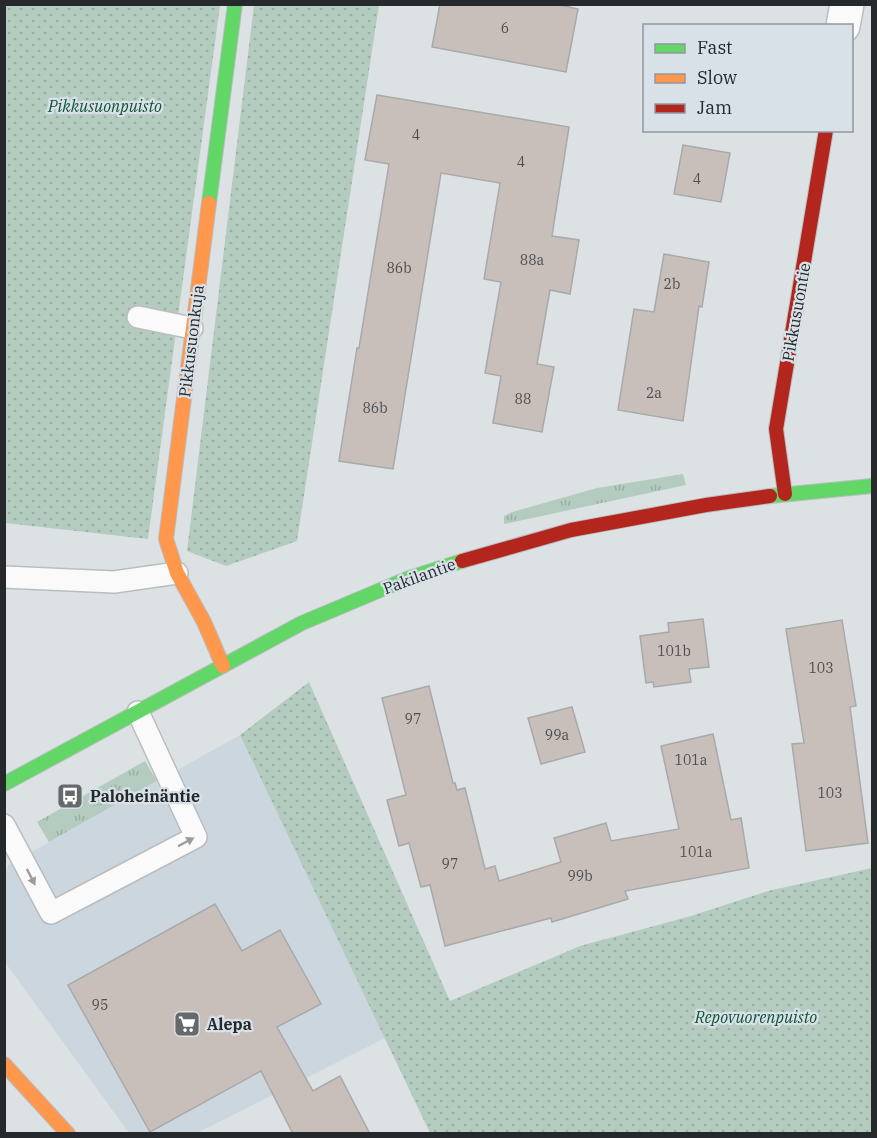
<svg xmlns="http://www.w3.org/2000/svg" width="877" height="1138" viewBox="0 0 877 1138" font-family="'IBM Plex Serif',serif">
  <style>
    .built { fill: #ccd6de }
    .grass { fill: url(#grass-tufts) }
    .park { fill: url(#park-dots) }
    .building { fill: #c8bfbb; stroke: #a8a9a9; stroke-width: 1.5 }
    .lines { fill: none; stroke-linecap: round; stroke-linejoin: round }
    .lane-casing { stroke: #babdbf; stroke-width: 24 }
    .street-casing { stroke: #babdbf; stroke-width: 36 }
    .fast-casing { stroke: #babdbf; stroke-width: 16 }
    .slow-casing { stroke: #babdbf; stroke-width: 16 }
    .jam-casing { stroke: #babdbf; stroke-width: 16 }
    .lane { stroke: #fafafb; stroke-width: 21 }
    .street { stroke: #fafafb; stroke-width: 33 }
    .fast { stroke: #63d668; stroke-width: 14 }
    .slow { stroke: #ff974d; stroke-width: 14 }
    .jam { stroke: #b3261e; stroke-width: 14 }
    .oneway { fill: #9b9c9e }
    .labels { text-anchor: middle; stroke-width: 4.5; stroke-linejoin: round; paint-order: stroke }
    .number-label { font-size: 14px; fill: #4e4e50 }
    .park-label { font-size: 16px; font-style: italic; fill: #115435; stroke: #d9e1e8 }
    .street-label { font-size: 16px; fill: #26292c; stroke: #d9e1e8 }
    .poi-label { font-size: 16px; font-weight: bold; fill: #26292c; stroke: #d9e1e8; text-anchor: start }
  </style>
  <defs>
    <pattern id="grass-tufts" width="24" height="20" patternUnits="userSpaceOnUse" patternTransform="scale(1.5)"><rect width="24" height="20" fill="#b3ccbf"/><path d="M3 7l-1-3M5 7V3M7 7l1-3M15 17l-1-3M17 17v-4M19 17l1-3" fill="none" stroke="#9aafa4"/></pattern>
    <pattern id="park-dots" width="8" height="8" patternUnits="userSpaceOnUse" patternTransform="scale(1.5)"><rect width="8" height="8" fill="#b3ccbf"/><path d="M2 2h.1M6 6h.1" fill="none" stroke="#9aafa4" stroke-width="1.8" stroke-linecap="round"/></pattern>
  </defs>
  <rect width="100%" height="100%" fill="#dce1e4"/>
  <path class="built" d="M240,735L385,1038L197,1133H129L5,962L4,880L8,865Z"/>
  <g class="grass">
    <path d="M683,474L686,485L504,524V516L512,512L597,488Z"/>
    <path d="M145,761L157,781L49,842L37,822Z"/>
  </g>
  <g class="park">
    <path d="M5,5H220L148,539L5,523Z"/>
    <path d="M254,5H379L297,541L226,566L187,551Z"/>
    <path d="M309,682L450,1001L580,946L691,916L768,891L872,868V1133H430L240,735Z"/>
  </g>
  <g class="building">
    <path d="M440,4H556L578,9L566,72L432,47Z"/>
    <path d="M377,95L569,127L552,236L579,240L570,294L550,290L537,364L554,367L542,432L493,423L501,376L485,373L501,282L484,279L500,183L441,173L393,469L339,461L357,348H359L389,164L365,160Z"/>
    <path d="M683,145L730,153L721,202L674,194Z"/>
    <path d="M664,254L709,262L702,307L699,306L683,421L618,410L634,309L654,312Z"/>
    <path d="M703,619L709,667L689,669L691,682L654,687L653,682L646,683L640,636L669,632L668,623Z"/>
    <path d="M842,620L856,706L850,707L868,843L806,851L792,744L804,743L786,629Z"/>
    <path d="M429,686L453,783H455L457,790L465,788L485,869L495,866L499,881L561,862L554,838L606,823L611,841L679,829L661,746L713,734L731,820L741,818L749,868L625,891L628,899L552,922L551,918L445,946L430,885L421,887L409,843L399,846L387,800L406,795L382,698Z"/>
    <path d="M572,707L585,752L541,764L528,718Z"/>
    <path d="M215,904L242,951L280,930L321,1004L277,1027L313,1091L340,1076L370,1134H293L261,1071L150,1132L68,985Z"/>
  </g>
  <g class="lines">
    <defs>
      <g id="lane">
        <path d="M138,317L192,328"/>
        <path d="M4,577L114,582L177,573"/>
        <path d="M4,825L51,913L196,837L138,712"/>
      </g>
      <path id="street" d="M843,26L847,4"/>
      <g id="fast">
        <path d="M209,203L235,4"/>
        <path d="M770,496L872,486"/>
        <path d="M4,784L302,623L409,578L462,561"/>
      </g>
      <g id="slow">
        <path d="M209,203L166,539L177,573L204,622L223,666"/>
        <path d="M4,1064L68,1134"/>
      </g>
      <g id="jam">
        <path d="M785,494L776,429L826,130"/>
        <path d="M462,561L571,530L706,505L770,496"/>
      </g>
    </defs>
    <use href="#lane" class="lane-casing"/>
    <use href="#street" class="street-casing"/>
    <use href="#fast" class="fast-casing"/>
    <use href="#slow" class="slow-casing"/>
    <use href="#jam" class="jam-casing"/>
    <use href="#lane" class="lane"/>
    <use href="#street" class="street"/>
    <use href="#fast" class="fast"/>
    <use href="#slow" class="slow"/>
    <use href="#jam" class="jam"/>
  </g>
  <defs><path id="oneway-solid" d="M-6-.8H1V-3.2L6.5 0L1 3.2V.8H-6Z" transform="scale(1.5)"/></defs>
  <g class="oneway">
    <use href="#oneway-solid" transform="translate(186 842) rotate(-28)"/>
    <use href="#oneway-solid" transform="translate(31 877) rotate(63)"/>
  </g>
  <defs>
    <symbol id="bus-square" viewBox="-11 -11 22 22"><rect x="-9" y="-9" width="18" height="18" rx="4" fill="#66696c" stroke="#d9e1e8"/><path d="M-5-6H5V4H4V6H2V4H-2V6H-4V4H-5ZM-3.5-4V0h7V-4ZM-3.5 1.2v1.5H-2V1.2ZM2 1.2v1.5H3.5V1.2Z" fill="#fff"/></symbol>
    <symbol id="supermarket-square" viewBox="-11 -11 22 22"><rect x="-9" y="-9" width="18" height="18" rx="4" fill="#66696c" stroke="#d9e1e8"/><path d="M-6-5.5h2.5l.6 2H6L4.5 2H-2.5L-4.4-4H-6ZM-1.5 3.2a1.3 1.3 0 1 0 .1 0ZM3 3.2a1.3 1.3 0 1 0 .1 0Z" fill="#fff"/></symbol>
  </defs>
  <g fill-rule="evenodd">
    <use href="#bus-square" x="55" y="781" width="30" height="30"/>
    <use href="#supermarket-square" x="172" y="1009" width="30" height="30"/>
  </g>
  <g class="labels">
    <g class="number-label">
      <text x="505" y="33">6</text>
      <text x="416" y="140">4</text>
      <text x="521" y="167">4</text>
      <text x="697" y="184">4</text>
      <text x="532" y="265">88a</text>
      <text x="399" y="273">86b</text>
      <text x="672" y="289">2b</text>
      <text x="654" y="398">2a</text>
      <text x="523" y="404">88</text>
      <text x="375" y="413">86b</text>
      <text x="674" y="656">101b</text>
      <text x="821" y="673">103</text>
      <text x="413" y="724">97</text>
      <text x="557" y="740">99a</text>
      <text x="691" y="765">101a</text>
      <text x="830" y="798">103</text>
      <text x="696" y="857">101a</text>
      <text x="450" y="869">97</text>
      <text x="580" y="881">99b</text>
      <text x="100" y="1010">95</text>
    </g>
    <g class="park-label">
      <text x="105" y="112">Pikkusuonpuisto</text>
      <text x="756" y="1023">Repovuorenpuisto</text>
    </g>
    <g class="street-label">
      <text transform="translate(796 312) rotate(-80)" y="6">Pikkusuontie</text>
      <text transform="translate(191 341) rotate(-83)" y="6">Pikkusuonkuja</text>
      <text transform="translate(419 576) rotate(-20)" y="6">Pakilantie</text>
    </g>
    <g class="poi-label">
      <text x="90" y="802">Paloheinäntie</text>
      <text x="207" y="1030">Alepa</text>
    </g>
  </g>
  <rect width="877" height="1138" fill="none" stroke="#26292c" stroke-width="12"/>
  <rect x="643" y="24" width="210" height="108" fill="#d9e1e8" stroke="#91979d" stroke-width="1.5"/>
  <rect x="655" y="44" width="30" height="9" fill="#63d668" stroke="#91979d" stroke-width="1.5"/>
  <text x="697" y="54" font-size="18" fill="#26292c">Fast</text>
  <rect x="655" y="74" width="30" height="9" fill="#ff974d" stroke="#91979d" stroke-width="1.5"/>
  <text x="697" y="84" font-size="18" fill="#26292c">Slow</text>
  <rect x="655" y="104" width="30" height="9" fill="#b3261e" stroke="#91979d" stroke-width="1.5"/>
  <text x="697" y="114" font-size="18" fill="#26292c">Jam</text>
</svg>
